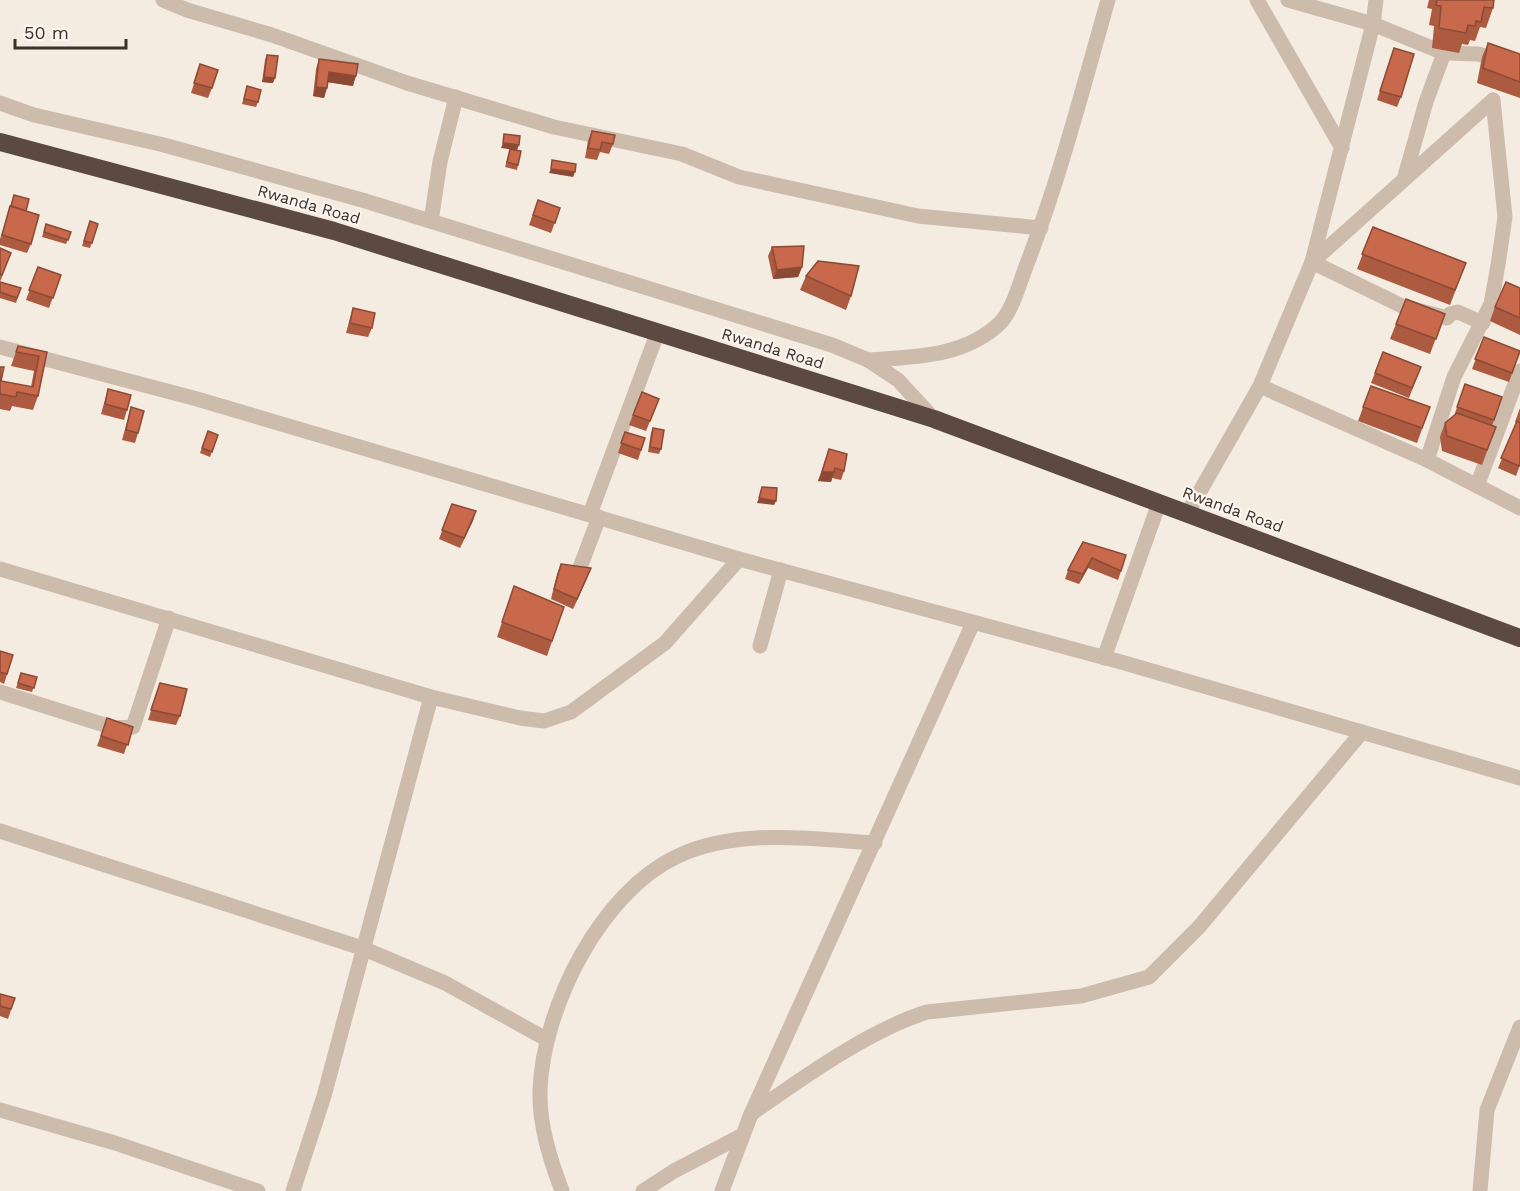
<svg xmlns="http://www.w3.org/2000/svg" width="1520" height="1191" viewBox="0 0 1520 1191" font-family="'Work Sans',sans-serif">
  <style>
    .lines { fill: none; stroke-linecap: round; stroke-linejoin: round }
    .minor { stroke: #cdbbac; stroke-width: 15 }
    .highway { stroke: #5c4a42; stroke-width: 18 }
    .wall { fill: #ac5a40 }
    .shaded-wall { fill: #8c4a34 }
    .building { fill: #c8694b; stroke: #8c4a34; stroke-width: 1.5 }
    .labels { text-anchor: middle; stroke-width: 4.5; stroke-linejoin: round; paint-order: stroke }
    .street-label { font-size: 16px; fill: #3b302b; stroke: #fbf5ee }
  </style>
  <rect width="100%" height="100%" fill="#f4ebe1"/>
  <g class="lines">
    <g class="minor">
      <path d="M163,0L187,10L272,35L407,83L554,127L682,154L739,177L918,216L1041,228"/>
      <path d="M1257,0L1342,148"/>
      <path d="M1288,0L1373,24L1444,53L1478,54L1520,65"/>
      <path d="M0,103L34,115L164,145L362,200L832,345L868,360L898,380L934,419"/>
      <path d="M1405,176L1426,102L1444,53"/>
      <path d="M431,221L440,162L456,97"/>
      <path d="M1483,323L1458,312L1450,314L1447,318L1402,306L1312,262L1493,100"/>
      <path d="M0,347L197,399L739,559L1121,662L1520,778"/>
      <path d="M868,360C914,357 965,357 1000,323C1012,311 1019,285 1025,269C1059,181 1082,91 1108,0"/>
      <path d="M1260,386L1427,460L1520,508"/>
      <path d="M1427,460L1454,377L1491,304L1498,265L1505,217L1493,100"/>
      <path d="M1477,486L1520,371"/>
      <path d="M590,514L657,334"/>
      <path d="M1187,514L1260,386L1312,262L1373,24L1376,0"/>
      <path d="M0,569L431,697L520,718L544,721L571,712L665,643L739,559"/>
      <path d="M575,581L599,517"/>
      <path d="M760,646L781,570"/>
      <path d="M1104,658L1159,503"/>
      <path d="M0,692L114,728L133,727L169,618"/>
      <path d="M0,831L362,948L445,983L546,1039"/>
      <path d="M0,1110L115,1143L258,1191"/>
      <path d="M751,1114C801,1079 869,1030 927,1012L1081,996L1149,977L1199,927L1362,732"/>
      <path d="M293,1191L324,1096L431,697"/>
      <path d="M562,1191C550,1159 539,1125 540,1090C543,1008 600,892 678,856C738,828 811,839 875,843"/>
      <path d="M643,1191L674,1171L743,1135"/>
      <path d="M722,1191L751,1114L973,623"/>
      <path d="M1480,1191L1487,1110L1520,1027"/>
    </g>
    <path class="highway" d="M0,142L334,231L934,419L1520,638"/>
  </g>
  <g class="wall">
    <path d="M1429,0H1494L1493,8L1486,28L1480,27L1475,41L1470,40L1468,45L1462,44L1459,53L1432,48L1434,26L1429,25L1432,9L1427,8Z"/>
    <path d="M1488,43L1520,54V98L1477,83L1482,57Z"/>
    <path d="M1394,48L1401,97L1397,107L1377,100Z"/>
    <path d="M267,55L273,83L262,82L265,60Z"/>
    <path d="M319,59L353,86L328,82L324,98L313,96L316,69Z"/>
    <path d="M200,64L212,88L208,98L191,93Z"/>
    <path d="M247,86L258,102L256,107L242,104Z"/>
    <path d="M592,131L613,144L609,154L600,152L597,160L585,158L588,141Z"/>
    <path d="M510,149L518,165L517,170L505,167Z"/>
    <path d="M14,195L26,211L31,244L27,253L0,245V239Z"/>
    <path d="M538,200L560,208L551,233L529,225Z"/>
    <path d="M90,221L98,224L90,248L82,246Z"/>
    <path d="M46,224L71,232L66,244L42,237Z"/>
    <path d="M1373,227L1466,263L1450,305L1357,269Z"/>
    <path d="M772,247L802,267L798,277L773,279L768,256Z"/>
    <path d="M0,248L11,253L0,282L21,288L16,303L0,298Z"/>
    <path d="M38,267L61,275L49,308L26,300Z"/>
    <path d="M806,276L851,296L846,310L800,290Z"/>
    <path d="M1520,288V335L1490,321L1495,307Z"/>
    <path d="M1406,299L1445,314L1430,354L1390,339Z"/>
    <path d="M353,308L372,328L368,337L346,333L350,318Z"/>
    <path d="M1484,337L1520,352L1509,382L1472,369Z"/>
    <path d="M18,346L47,352L38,396L33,410L12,406L10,411L0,409V367L1,381L31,387L34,371L11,366Z"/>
    <path d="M1383,352L1421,367L1409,398L1371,383Z"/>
    <path d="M1465,384L1502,397L1492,426L1496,427L1482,465L1442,451L1440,437L1445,423L1454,416Z"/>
    <path d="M1371,386L1430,407L1417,443L1358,421Z"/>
    <path d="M108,389L127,410L124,420L101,414Z"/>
    <path d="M642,392L659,399L646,431L629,425Z"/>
    <path d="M131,407L138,433L135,443L122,440Z"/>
    <path d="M1520,408V465L1516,476L1498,468L1517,423L1515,422Z"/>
    <path d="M653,428L661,449L659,454L648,452L651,433Z"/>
    <path d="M208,431L218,435L210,457L200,453Z"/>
    <path d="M625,432L645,438L638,460L618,453Z"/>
    <path d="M829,449L844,471L841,480L832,478L831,482L818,481Z"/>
    <path d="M452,504L476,511L460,548L439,539Z"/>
    <path d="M1083,542L1121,571L1118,580L1088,568L1079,584L1065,579L1068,570Z"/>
    <path d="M561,564L587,578L573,609L551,599L557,574Z"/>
    <path d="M514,586L564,607L547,656L497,637Z"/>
    <path d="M0,651L13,655L4,684L0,682Z"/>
    <path d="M21,673L37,677L32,692L16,688Z"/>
    <path d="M160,683L180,716L176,725L148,720Z"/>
    <path d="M107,718L133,727L124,754L97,746Z"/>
    <path d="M0,994L15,998L8,1019L0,1016Z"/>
  </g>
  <g class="shaded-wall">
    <path d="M329,72L356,76L353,86L326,82Z"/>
    <path d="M264,77L275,78L273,83L262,82Z"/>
    <path d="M316,87L327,88L324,98L313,96Z"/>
    <path d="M503,143L519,145L517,150L501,148Z"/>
    <path d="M551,169L575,172L573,177L549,173Z"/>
    <path d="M802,267L798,277L773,279L777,270Z"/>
    <path d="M822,472H834L831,482L818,481Z"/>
    <path d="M759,498L776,501L774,505L757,503Z"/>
    <path d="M476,511L473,521L460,548L464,538Z"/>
    <path d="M1092,558L1088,568L1079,584L1083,574Z"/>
    <path d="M591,568L587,578L573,609L577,599Z"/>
  </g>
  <g class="building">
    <path d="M1437,0H1494L1493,8L1484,7L1481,22L1476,21L1475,26L1468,25L1466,33L1439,28L1441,6L1436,5Z"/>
    <path d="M1488,43L1520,54V82L1483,68Z"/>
    <path d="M1394,48L1414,54L1401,97L1380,91Z"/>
    <path d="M267,55L278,56L275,78L264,77Z"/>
    <path d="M319,59L358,64L356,76L329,72L327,88L316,87Z"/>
    <path d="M200,64L218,70L212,88L194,83Z"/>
    <path d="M247,86L261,90L258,102L244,99Z"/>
    <path d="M592,131L615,135L613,144L602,142L600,150L588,148Z"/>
    <path d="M504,134L520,136L519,145L503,143Z"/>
    <path d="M510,149L521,151L518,165L507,162Z"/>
    <path d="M552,160L576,164L575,172L551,169Z"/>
    <path d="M14,195L29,199L26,211L11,206Z"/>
    <path d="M538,200L560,208L555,223L533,215Z"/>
    <path d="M10,206L39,215L31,244L2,235Z"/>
    <path d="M90,221L98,224L92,243L84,241Z"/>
    <path d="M46,224L71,232L68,240L44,232Z"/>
    <path d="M1373,227L1466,263L1455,290L1362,254Z"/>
    <path d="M804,246L802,267L777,270L772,247Z"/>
    <path d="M0,248L11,253L2,275L0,274Z"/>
    <path d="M818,261L859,266L851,296L806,276Z"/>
    <path d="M38,267L61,275L53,298L29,290Z"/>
    <path d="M0,282L21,288L17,298L0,292Z"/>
    <path d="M1506,282L1520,288V318L1495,307Z"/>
    <path d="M1406,299L1445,314L1436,339L1396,324Z"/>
    <path d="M353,308L375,313L372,328L350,323Z"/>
    <path d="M1484,337L1520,351L1512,373L1475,359Z"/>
    <path d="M18,346L47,352L38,396L17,392L16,397L0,394V367H4L1,381L33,387L39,356L16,352Z"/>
    <path d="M1383,352L1421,367L1412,388L1375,373Z"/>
    <path d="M1465,384L1502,397L1494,420L1457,407Z"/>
    <path d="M1371,386L1430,407L1422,428L1363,407Z"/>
    <path d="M108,389L131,395L127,410L105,404Z"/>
    <path d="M642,392L659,399L650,421L633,415Z"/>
    <path d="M131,407L144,411L138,433L126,430Z"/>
    <path d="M1457,413L1496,427L1487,450L1447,436L1445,423Z"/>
    <path d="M1517,421L1520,423V464L1519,466L1501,458Z"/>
    <path d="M653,428L664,430L661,449L650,447Z"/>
    <path d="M208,431L218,435L212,452L202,448Z"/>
    <path d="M625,432L645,438L641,450L621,443Z"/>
    <path d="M829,449L847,454L844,471L835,468L834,472H822Z"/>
    <path d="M762,487L777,488L776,501L759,498Z"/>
    <path d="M452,504L476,511L464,538L442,530Z"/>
    <path d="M1083,542L1126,555L1121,571L1092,558L1083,574L1068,570Z"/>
    <path d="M561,564L591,568L577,599L554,589Z"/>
    <path d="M514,586L564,607L552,641L502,622Z"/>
    <path d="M0,651L13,655L7,674L0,672Z"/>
    <path d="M21,673L37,677L34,688L18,683Z"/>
    <path d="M160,683L187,689L180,716L151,710Z"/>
    <path d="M107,718L133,727L128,745L101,736Z"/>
    <path d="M0,994L15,998L11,1009L0,1006Z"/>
  </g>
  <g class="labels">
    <g class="street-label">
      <text transform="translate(309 204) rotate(16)" y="6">Rwanda Road</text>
      <text transform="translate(773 348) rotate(17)" y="6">Rwanda Road</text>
      <text transform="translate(1233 509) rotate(20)" y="6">Rwanda Road</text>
    </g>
  </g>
  <path d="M15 39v9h111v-9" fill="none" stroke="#3b302b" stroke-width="3"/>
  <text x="24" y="39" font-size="18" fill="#3b302b" stroke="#fbf5ee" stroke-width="4.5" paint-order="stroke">50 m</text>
</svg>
